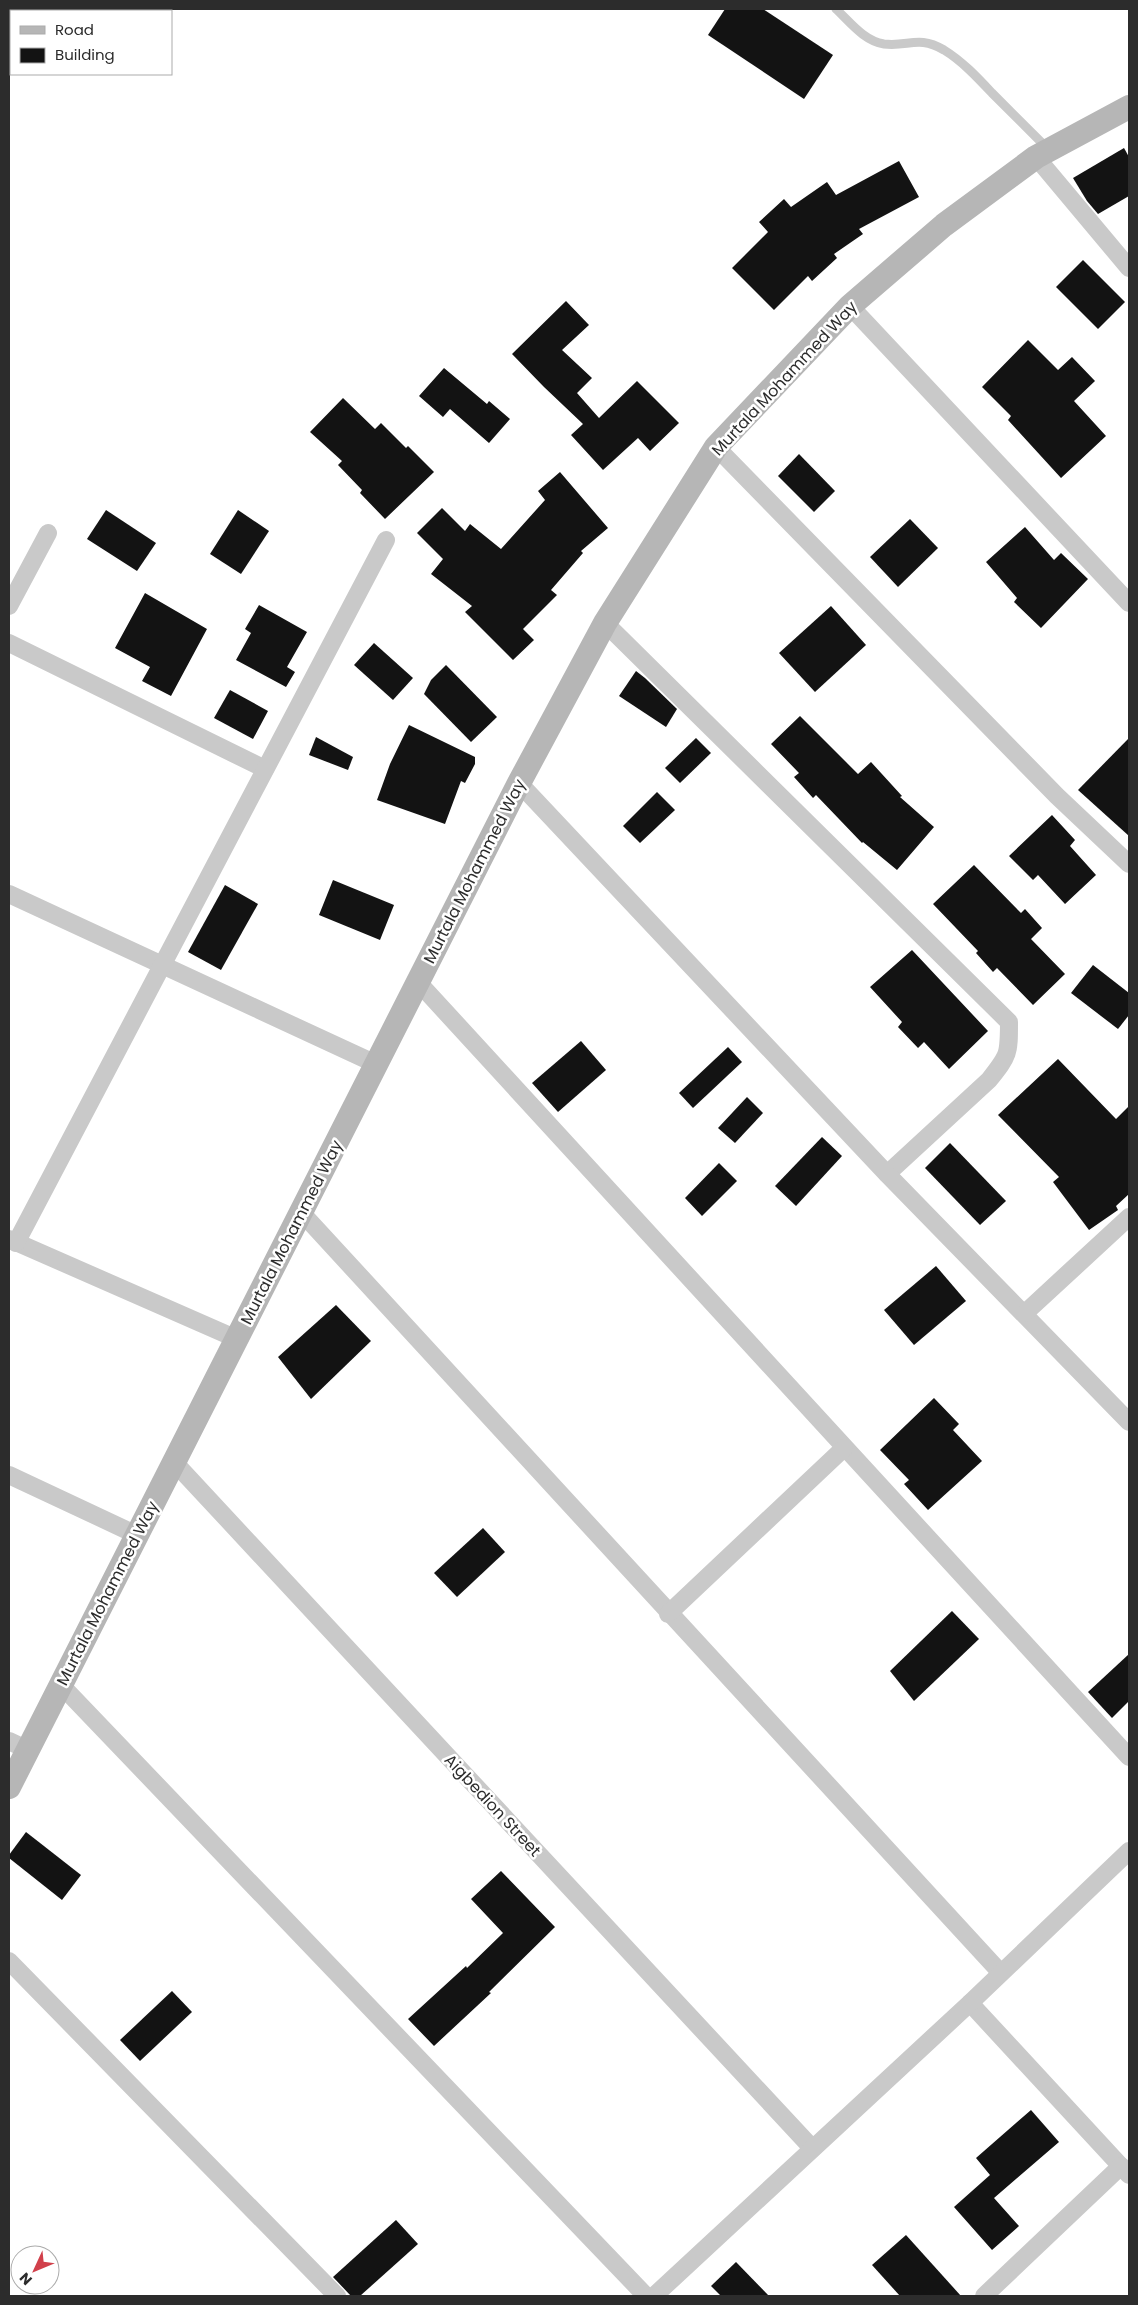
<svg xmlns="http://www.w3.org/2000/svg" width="1138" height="2305" viewBox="0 0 1138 2305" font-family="Poppins,sans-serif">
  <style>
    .building { fill: #131313 }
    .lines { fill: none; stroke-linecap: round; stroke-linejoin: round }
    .lane { stroke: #c9c9c9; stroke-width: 9 }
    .street { stroke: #c9c9c9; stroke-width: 18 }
    .secondary { stroke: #b6b6b6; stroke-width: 24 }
    .labels { text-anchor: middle; stroke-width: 5; stroke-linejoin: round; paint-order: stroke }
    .street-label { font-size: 16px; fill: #2c2c2c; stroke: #fff }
  </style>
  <rect width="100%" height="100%" fill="#fff"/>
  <g class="building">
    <path d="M725,9H763L833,55L804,99L708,35Z"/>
    <path d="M1124,148L1129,157V196L1098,214L1087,201L1073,178Z"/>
    <path d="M899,161L919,197L859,229L863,234L834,254L837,258L812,281L808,276L774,310L732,268L768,232L759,222L784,199L791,207L827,182L836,195Z"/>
    <path d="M1083,260L1125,302L1098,329L1056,287Z"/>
    <path d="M566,301L589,325L562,350L592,378L577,393L599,418L637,381L679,423L650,451L638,438L603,470L571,435L583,424L544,387L512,354Z"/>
    <path d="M1028,340L1058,370L1072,357L1095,381L1074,401L1106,436L1061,478L1008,420L1011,416L982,387Z"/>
    <path d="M444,368L487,404L489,401L510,419L489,443L450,409L443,417L419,396Z"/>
    <path d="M343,398L375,429L381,423L406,448L408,446L434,472L385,519L360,493L362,490L338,465L342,461L310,432Z"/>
    <path d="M799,454L835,491L814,512L778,476Z"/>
    <path d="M560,472L608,528L581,551L583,553L551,590L557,595L523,629L534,640L513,660L465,612L472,606L431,574L443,559L417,533L442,508L465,531L470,524L501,549L545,500L538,491Z"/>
    <path d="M106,510L156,543L137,571L87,539Z"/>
    <path d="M238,510L269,531L241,574L210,554Z"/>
    <path d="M910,519L938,548L898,587L870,557Z"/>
    <path d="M1025,527L1054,560L1061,553L1088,579L1041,628L1014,602L1017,598L986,562Z"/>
    <path d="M145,593L207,629L171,696L142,681L150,667L115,648Z"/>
    <path d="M259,605L307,632L287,667L295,672L286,687L236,660L251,633L245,629Z"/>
    <path d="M831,606L866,645L815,692L779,653Z"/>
    <path d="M374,643L413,678L393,700L354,665Z"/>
    <path d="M446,665L497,717L471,742L424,694L431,680Z"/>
    <path d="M636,671L645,678L677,709L666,727L619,696Z"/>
    <path d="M230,690L268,711L253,739L214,718Z"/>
    <path d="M800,716L858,774L871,762L902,796L900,797L934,827L897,870L863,842L862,843L816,795L813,798L794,777L799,773L771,744Z"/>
    <path d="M409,725L475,757V764L465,783L461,781L445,824L377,800L390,764Z"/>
    <path d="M316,737L353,757L348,770L309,755Z"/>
    <path d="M696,738L711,753L680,783L665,768Z"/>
    <path d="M1129,738V836L1078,790Z"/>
    <path d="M657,792L675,810L640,843L623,826Z"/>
    <path d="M1052,815L1075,840L1070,846L1096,875L1065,904L1038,875L1033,880L1009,856Z"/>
    <path d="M974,865L1021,913L1025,909L1042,928L1031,939L1065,974L1033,1005L997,968L993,972L976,953L978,951L933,904Z"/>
    <path d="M333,880L394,905L380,940L319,915Z"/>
    <path d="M225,885L258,904L221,970L188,952Z"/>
    <path d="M912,950L988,1031L949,1069L924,1042L918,1048L898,1027L902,1022L870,987Z"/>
    <path d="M1093,965L1129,993V1015L1118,1029L1071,993Z"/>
    <path d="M581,1041L606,1070L558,1112L532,1083Z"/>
    <path d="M728,1047L742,1062L693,1108L679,1093Z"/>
    <path d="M1058,1059L1116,1119L1129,1106V1194L1116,1206L1118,1210L1089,1230L1053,1182L1059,1177L998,1115Z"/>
    <path d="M747,1097L763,1113L735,1143L718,1128Z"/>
    <path d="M822,1137L842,1156L796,1206L775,1186Z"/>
    <path d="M950,1143L1006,1201L980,1225L925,1168Z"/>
    <path d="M719,1163L737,1181L702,1216L685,1198Z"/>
    <path d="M936,1266L966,1301L914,1345L884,1310Z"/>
    <path d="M336,1305L371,1341L311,1399L278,1357Z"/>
    <path d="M934,1398L959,1424L953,1430L982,1461L928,1510L904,1484L909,1480L880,1450Z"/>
    <path d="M483,1528L505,1552L457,1597L434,1573Z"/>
    <path d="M952,1611L979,1639L914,1701L890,1671Z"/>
    <path d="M1129,1654V1701L1112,1718L1088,1692Z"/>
    <path d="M26,1832L81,1875L62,1900L9,1858V1855Z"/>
    <path d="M501,1871L555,1927L489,1992L491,1993L434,2046L408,2019L466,1966L467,1968L503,1933L471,1899Z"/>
    <path d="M172,1991L192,2012L140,2061L120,2040Z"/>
    <path d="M1031,2110L1059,2142L994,2198L1019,2226L992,2250L954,2207L990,2175L976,2158Z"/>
    <path d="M396,2220L418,2244L360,2296H351L333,2277Z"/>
    <path d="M906,2235L961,2296H900L872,2265Z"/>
    <path d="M736,2262L769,2296H721L711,2286Z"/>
  </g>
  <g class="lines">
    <path class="lane" d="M836,9C850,22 864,41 884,44C909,47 918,35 944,50C962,61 977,77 992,93C1011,112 1030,131 1049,150"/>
    <g class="street">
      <path d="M1036,157L1129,268"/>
      <path d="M850,306L1129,603"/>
      <path d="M716,447L1057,796L1129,864"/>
      <path d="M9,606L48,533"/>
      <path d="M605,623L1009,1022C1009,1054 1009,1055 989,1080L887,1174"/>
      <path d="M9,643L265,769"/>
      <path d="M519,783L887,1174L1129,1422"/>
      <path d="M9,894L376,1064"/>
      <path d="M418,982L1129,1757"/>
      <path d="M301,1212L1000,1972"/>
      <path d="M9,1239L237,1339"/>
      <path d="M16,1243L386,540"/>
      <path d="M1025,1313L1129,1217"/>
      <path d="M174,1462L812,2148"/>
      <path d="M9,1475L137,1535"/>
      <path d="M668,1614L844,1448"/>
      <path d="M61,1685L646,2296"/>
      <path d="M9,1741L28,1750"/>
      <path d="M9,1961L337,2296"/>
      <path d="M970,2003L1129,2175"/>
      <path d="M654,2296L970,2003L1129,1851"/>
      <path d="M984,2296L1121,2166"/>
    </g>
    <path class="secondary" d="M9,1787L519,783L605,623L716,447L850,306L944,225L1036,157L1129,107"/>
  </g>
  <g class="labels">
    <g class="street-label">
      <text transform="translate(784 378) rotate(-47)" y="6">Murtala Mohammed Way</text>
      <text transform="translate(474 871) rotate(-63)" y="6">Murtala Mohammed Way</text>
      <text transform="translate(291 1232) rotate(-63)" y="6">Murtala Mohammed Way</text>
      <text transform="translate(107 1593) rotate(-63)" y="6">Murtala Mohammed Way</text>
      <text transform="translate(493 1805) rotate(47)" y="6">Aigbedion Street</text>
    </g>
  </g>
  <rect width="1138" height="2305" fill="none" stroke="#2c2c2c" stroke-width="20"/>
  <rect x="10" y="10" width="162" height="65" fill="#ffffff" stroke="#ababab"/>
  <rect x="20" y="26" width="25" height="8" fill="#b6b6b6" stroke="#ababab"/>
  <text x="55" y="35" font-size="15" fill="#2c2c2c">Road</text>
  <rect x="20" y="48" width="25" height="15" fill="#131313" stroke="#ababab"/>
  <text x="55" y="60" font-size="15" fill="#2c2c2c">Building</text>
  <g transform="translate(35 2270) rotate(226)"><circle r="24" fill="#ffffff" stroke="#ababab"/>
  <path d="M0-4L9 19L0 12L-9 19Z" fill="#d1404b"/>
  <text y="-8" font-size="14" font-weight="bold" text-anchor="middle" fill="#2c2c2c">N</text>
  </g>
</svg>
